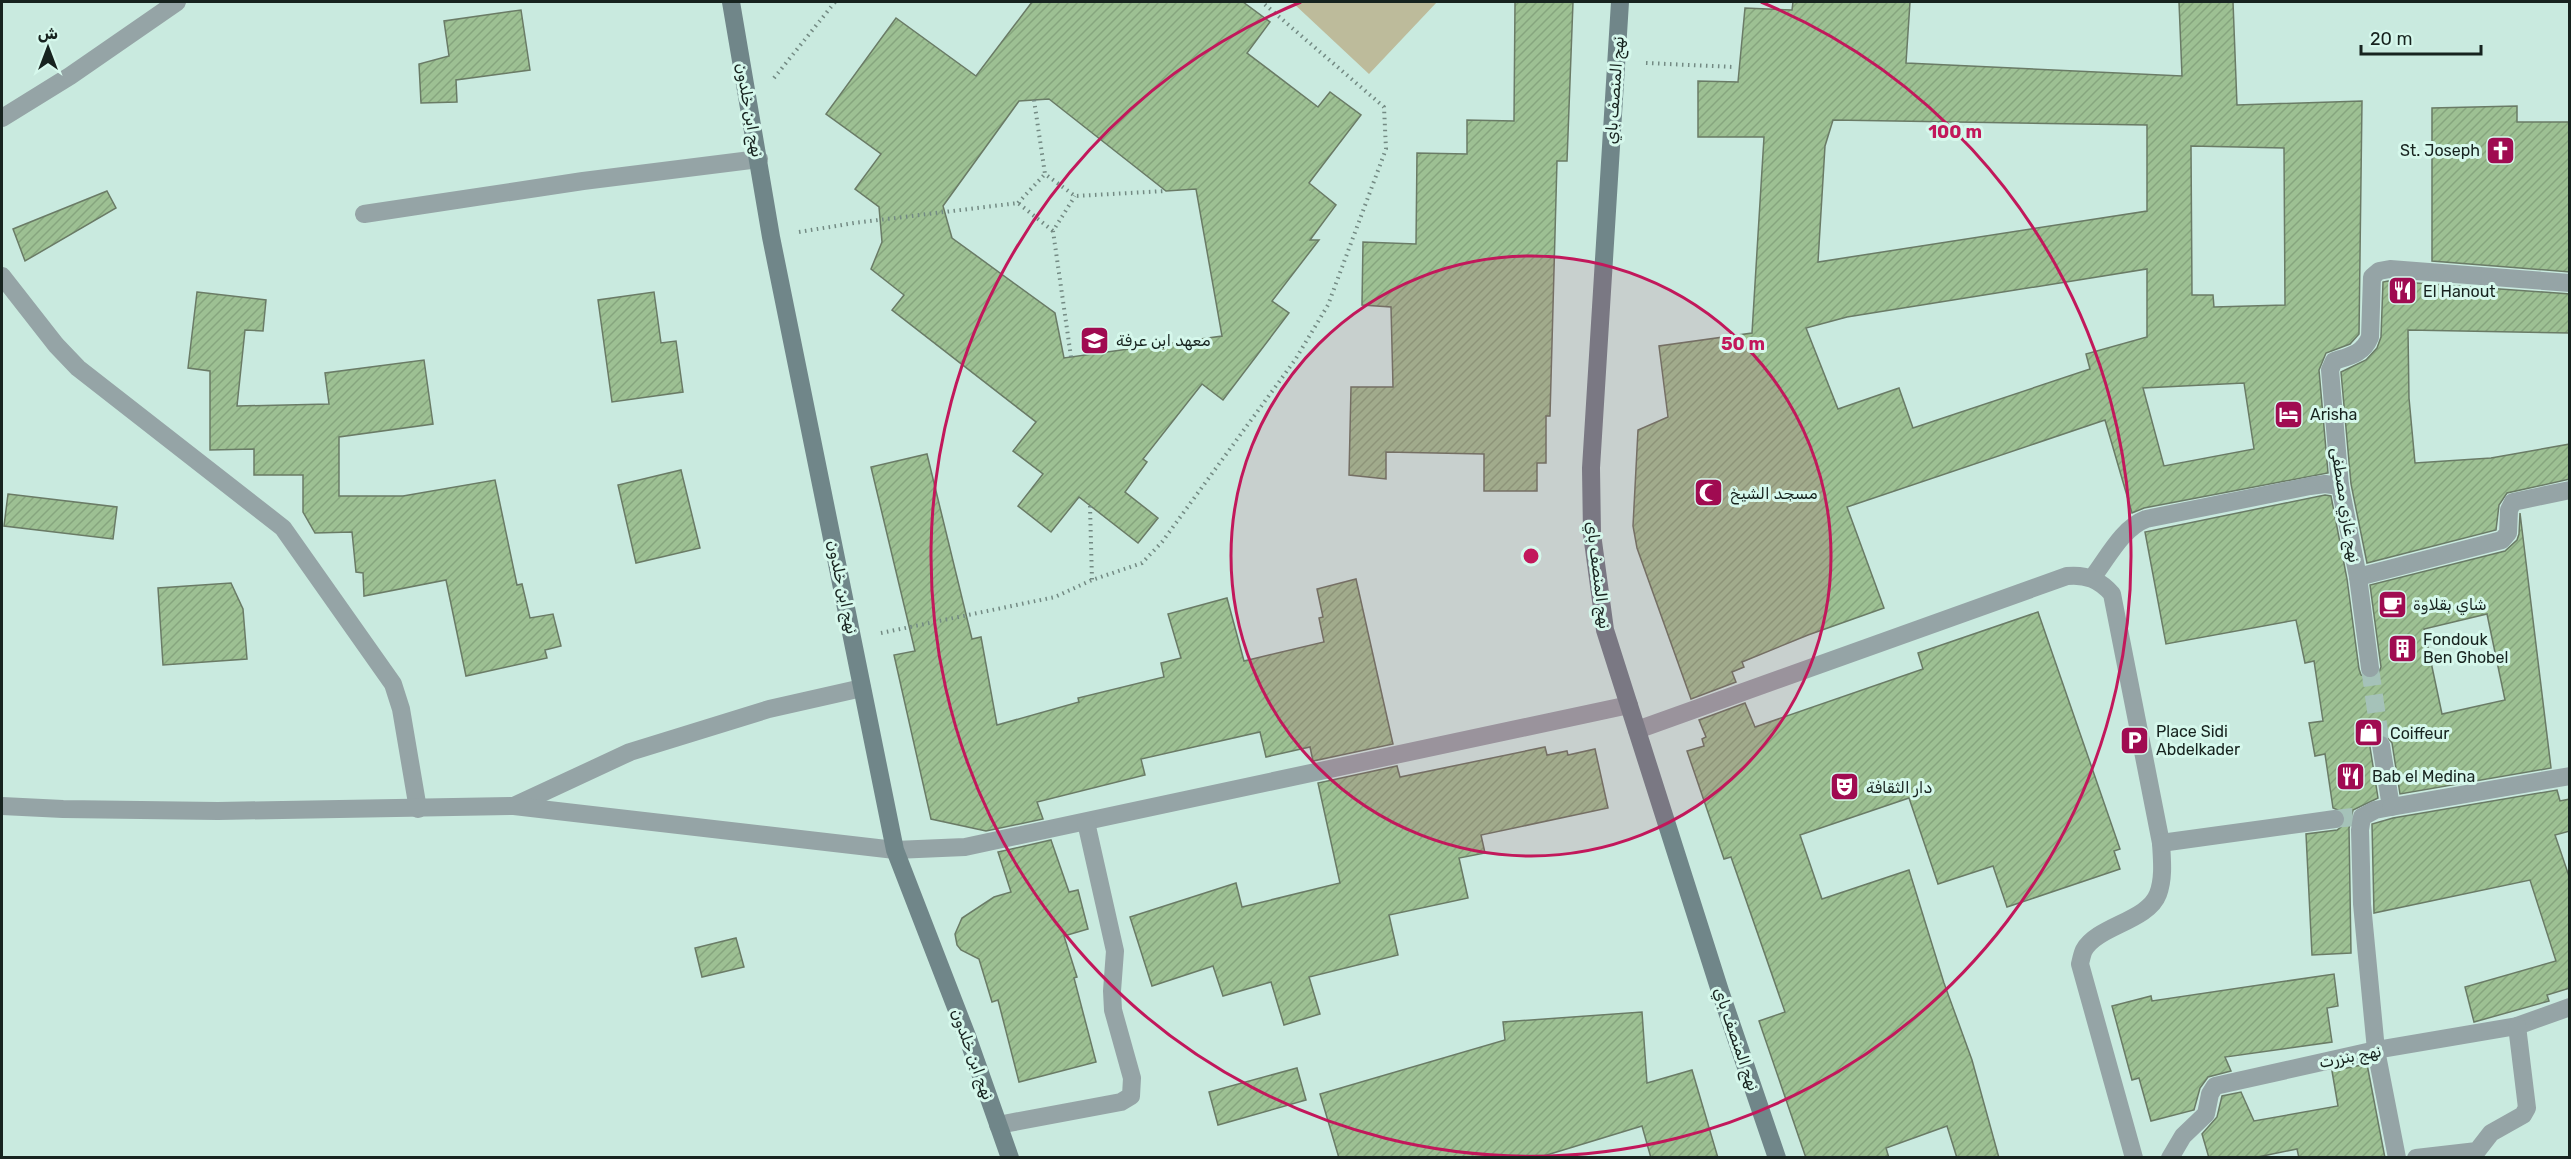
<svg xmlns="http://www.w3.org/2000/svg" width="2571" height="1159" viewBox="0 0 2571 1159" font-family="Rubik,'Noto Naskh Arabic',sans-serif">
  <style>
    .pitch { fill: #bdbb9b }
    .building { fill: url(#building-hatch); stroke: #6a7b66; stroke-width: 1.5; fill-rule: evenodd }
    .lines { fill: none; stroke-linecap: round; stroke-linejoin: round }
    .street-tunnel { stroke: #a5c2b9; stroke-width: 18; stroke-dasharray: 18 9; stroke-linecap: butt }
    .path { stroke: #738a83; stroke-width: 4; stroke-dasharray: 1.5 4.5; stroke-linecap: butt }
    .street { stroke: #95a4a6; stroke-width: 18 }
    .secondary { stroke: #708689; stroke-width: 18 }
    .ring { fill: none; stroke: #c2185b; stroke-width: 3 }
    .labels { text-anchor: middle; stroke-width: 6; stroke-linejoin: round; paint-order: stroke }
    .street-label { font-size: 16px; fill: #17231f; stroke: #d6f8ec }
    .poi-label { font-size: 16px; fill: #17231f; stroke: #d6f8ec; text-anchor: start }
    .centre { fill: #c2185b; stroke: #d6f8ec; stroke-width: 3 }
    .ring-label { font-size: 18px; text-anchor: middle; font-weight: bold; fill: #c2185b; stroke: #d6f8ec; stroke-width: 6; stroke-linejoin: round; paint-order: stroke }
  </style>
  <defs>
    <pattern id="building-hatch" width="6" height="6" patternUnits="userSpaceOnUse" patternTransform="scale(1.5)"><rect width="6" height="6" fill="#9dc093"/><path d="M-1 1l2-2M0 6l6-6M5 7l2-2" fill="none" stroke="#86a57e"/></pattern>
  </defs>
  <rect width="100%" height="100%" fill="#c9eadf"/>
  <path class="pitch" d="M1292,2H1437L1369,74Z"/>
  <g class="building">
    <path d="M1032,2H1243L1270,22L1247,53L1318,107L1330,92L1361,115L1309,183L1336,205L1310,240H1319L1272,301L1289,313L1223,400L1202,384L1143,459L1147,462L1125,492L1158,518L1138,543L1079,497L1051,532L1018,506L1043,474L1013,451L1036,422L892,310L904,295L871,269L882,242L879,207L855,189L881,154L826,114L896,18L976,76ZM1049,99L1166,191L1196,189L1222,336L1064,358L1055,313L952,238L943,206L1019,101Z"/>
    <path d="M1515,2H1573L1567,161H1557L1550,416H1546V463H1537V491H1484V454L1386,452V479L1349,475L1351,387H1393L1391,307L1362,305L1363,242L1416,244L1417,153L1467,154V120L1514,121Z"/>
    <path d="M1793,2H1910L1906,63L2182,76L2179,2H2233L2237,105L2362,101L2359,334L2350,344L2326,353L2319,370L2328,473L2144,508L2132,513L2105,420L1847,507L1884,608L1808,635L1742,662L1744,667L1732,672L1736,682L1691,699L1637,548L1633,526L1638,430L1668,417L1659,346L1752,333L1764,137H1698V81L1738,82L1745,8L1792,10ZM1833,120L2147,125V211L1818,262L1825,146ZM2191,146L2284,148L2285,305L2214,307L2213,295H2192ZM2147,269V337L2086,354L2090,369L1913,428L1899,388L1838,409L1806,328L1847,317ZM2244,383L2254,449L2164,466L2143,388Z"/>
    <path d="M521,10L530,70L456,80L457,102L421,103L419,64L449,56L444,21Z"/>
    <path d="M2517,106V122H2570V272L2432,261V108Z"/>
    <path d="M107,191L116,208L25,261L13,229Z"/>
    <path d="M2388,281L2570,294V333L2408,330L2409,398L2415,463L2491,458L2570,444V479L2507,493L2499,505L2496,530L2367,563L2351,484L2341,372L2366,360L2377,348L2381,337L2383,282Z"/>
    <path d="M197,292L266,300L263,331L245,330L237,406L329,404L325,373L424,360L433,424L339,437V496H403L495,480L517,585L522,584L530,618L553,614L561,646L545,650L547,658L466,676L446,580L364,596L363,573L356,572L352,532L315,533L303,512V475H254V449L210,450V371L188,368Z"/>
    <path d="M654,292L661,343L676,341L683,392L612,402L598,300Z"/>
    <path d="M927,454L972,639L981,637L997,725L1079,702L1078,698L1164,677L1161,663L1181,658L1168,614L1227,598L1244,661L1324,642L1319,618L1323,617L1317,589L1356,579L1393,744L1313,761L1310,747L1266,757L1260,732L1141,759L1145,775L1037,802L1043,819L986,831L931,819L894,655L915,651L871,467Z"/>
    <path d="M681,470L700,548L636,563L618,485Z"/>
    <path d="M8,494L117,507L113,539L4,526Z"/>
    <path d="M2325,495L2331,496L2347,579L2359,669L2361,675L2371,679L2377,677L2381,667L2370,585L2505,551L2517,540L2519,534L2520,513L2551,768L2400,794L2392,743L2386,735L2374,736L2370,747L2378,798L2353,810L2349,828L2351,953L2312,955L2306,834L2337,830L2345,824L2346,818L2343,812L2333,808L2325,754L2315,756L2309,723L2323,721L2314,661L2305,663L2296,620L2166,644L2145,532ZM2487,614L2505,700L2442,714L2424,629Z"/>
    <path d="M231,583L243,609L247,659L163,665L158,588Z"/>
    <path d="M2038,612L2120,849L2114,851L2120,869L2007,907L1993,866L1938,884L1909,798L1800,835L1822,899L1909,870L1944,983L1972,1060L1999,1158H1957L1947,1126L1886,1148L1889,1158H1806L1759,1021L1785,1012L1731,857L1724,859L1687,751L1704,746L1702,739L1706,737L1699,720L1745,703L1755,727L1923,669L1918,653Z"/>
    <path d="M1545,747L1547,755L1567,751L1568,755L1595,749L1608,808L1481,835L1485,853L1459,858L1468,898L1389,915L1398,955L1309,977L1320,1014L1284,1025L1271,982L1223,996L1213,966L1152,986L1130,917L1236,883L1242,907L1340,883L1318,783L1397,766L1400,777Z"/>
    <path d="M2557,790L2560,801L2570,799V831L2555,835L2570,879V988L2547,995L2549,1001L2474,1022L2465,987L2556,961L2530,880L2374,913L2372,824L2393,818Z"/>
    <path d="M1051,840L1069,892L1078,890L1088,929L1064,936L1077,977L1074,978L1096,1062L1019,1082L998,1000L992,1002L979,959L961,950L957,945L955,934L962,918L994,897L1011,892L998,852Z"/>
    <path d="M736,938L744,967L702,977L695,948Z"/>
    <path d="M2334,974L2338,1006L2327,1008L2332,1042L2225,1057L2231,1071L2208,1077L2200,1088L2194,1110L2151,1121L2139,1078L2132,1080L2112,1006L2151,996L2152,1001Z"/>
    <path d="M1642,1012L1647,1083L1692,1070L1718,1158H1651L1642,1126L1537,1158H1339L1320,1094L1505,1040L1503,1022Z"/>
    <path d="M2367,1064L2385,1158H2299L2297,1149L2253,1158H2209L2202,1134L2217,1117L2222,1096L2241,1092L2254,1121L2338,1106L2332,1071Z"/>
    <path d="M1297,1068L1306,1100L1218,1125L1209,1092Z"/>
  </g>
  <g class="lines">
    <g class="street-tunnel">
      <path d="M2370,668L2381,745"/>
      <path d="M2335,819L2353,817"/>
    </g>
    <g class="path">
      <path d="M1646,63L1734,67"/>
      <path d="M774,78L835,2"/>
      <path d="M1034,100L1045,174L1075,196L1166,191"/>
      <path d="M1018,203L1045,174"/>
      <path d="M799,232L854,223L1018,203L1053,231"/>
      <path d="M1071,357L1053,231L1075,196"/>
      <path d="M1090,506L1092,580"/>
      <path d="M881,633L1055,597L1092,580L1142,563L1162,542L1295,360L1328,305L1386,149L1384,107L1262,2"/>
    </g>
    <g class="street">
      <path d="M2,118L70,76L177,2"/>
      <path d="M364,214L583,181L759,159"/>
      <path d="M2,276L56,345L78,368L283,528L393,684L401,709L418,809"/>
      <path d="M2358,577L2502,540L2508,533L2509,510L2513,502L2570,490"/>
      <path d="M2092,578C2107,559 2122,528 2146,519L2310,486L2325,484L2340,486"/>
      <path d="M2370,668L2358,577L2340,486L2330,370L2334,361C2350,356 2363,354 2370,337L2372,277L2379,271L2390,269L2570,283"/>
      <path d="M1637,730L2067,576C2086,574 2100,580 2112,594L2161,843C2162,860 2164,878 2158,894C2148,921 2097,926 2084,950C2082,954 2081,960 2080,964L2134,1158"/>
      <path d="M2381,745L2391,807L2375,810L2362,817L2360,830L2362,904L2376,1050L2397,1158"/>
      <path d="M516,805L630,752L769,709L862,688"/>
      <path d="M2,806L63,809L218,811L514,806L895,850L965,847L1629,705"/>
      <path d="M2391,807L2570,776"/>
      <path d="M2161,843L2335,819"/>
      <path d="M998,1125L1121,1102L1131,1096L1132,1078L1113,1010L1112,991L1115,951L1086,822"/>
      <path d="M2170,1158L2183,1136L2206,1114L2210,1094L2215,1086L2376,1050L2517,1026L2570,1007"/>
      <path d="M2416,1158L2477,1151L2491,1133L2523,1115L2527,1108L2517,1026"/>
    </g>
    <g class="secondary">
      <path d="M731,2L771,237L895,850L967,1036L1010,1158"/>
      <path d="M1620,2L1591,468L1592,534L1605,630L1720,991L1777,1158"/>
    </g>
  </g>
  <circle cx="1531" cy="556" r="300" fill="#c2185b" fill-opacity=".12"/>
  <g class="ring">
    <circle cx="1531" cy="556" r="300"/>
    <path d="M1761 2A600 600 0 1 1 1301 2"/>
  </g>
  <defs>
    <symbol id="church-square" viewBox="-11 -11 22 22"><rect x="-9" y="-9" width="18" height="18" rx="4" fill="#a00b51" stroke="#d6f8ec"/><path d="M-1.2-6h2.4v3.5h3.3v2.4h-3.3V6h-2.4V-.1h-3.3v-2.4h3.3Z" fill="#fff"/></symbol>
    <symbol id="restaurant-square" viewBox="-11 -11 22 22"><rect x="-9" y="-9" width="18" height="18" rx="4" fill="#a00b51" stroke="#d6f8ec"/><path d="M-5-6h1v4h1v-4h1v4h1v-4h1v5L-1.5 .5V6h-2V.5L-5-1ZM5-6V6H3V1.5H1.5Q1.5-4 5-6Z" fill="#fff"/></symbol>
    <symbol id="school-square" viewBox="-11 -11 22 22"><rect x="-9" y="-9" width="18" height="18" rx="4" fill="#a00b51" stroke="#d6f8ec"/><path d="M0-5L7-2L0 1L-7-2ZM-4 1L0 2.5L4 1V4Q0 6-4 4Z" fill="#fff"/></symbol>
    <symbol id="hotel-square" viewBox="-11 -11 22 22"><rect x="-9" y="-9" width="18" height="18" rx="4" fill="#a00b51" stroke="#d6f8ec"/><path d="M-6-4.5h1.5V1H6V5H4.5V3h-9V5H-6ZM-4 0a1.8 1.8 0 1 1 3.6 0ZM.5 0V-2.5h3Q6-2.5 6 0Z" fill="#fff"/></symbol>
    <symbol id="mosque-square" viewBox="-11 -11 22 22"><rect x="-9" y="-9" width="18" height="18" rx="4" fill="#a00b51" stroke="#d6f8ec"/><path d="M3.5-4.9A6 6 0 1 0 3.5 4.9A5 5 0 1 1 3.5-4.9Z" fill="#fff"/></symbol>
    <symbol id="cafe-square" viewBox="-11 -11 22 22"><rect x="-9" y="-9" width="18" height="18" rx="4" fill="#a00b51" stroke="#d6f8ec"/><path d="M-5.5-4.5H6V0H3Q3 3.5 0 3.5H-2.5Q-5.5 3.5-5.5 0ZM3-3.2v2h1.7v-2ZM-6 4.5H4V6H-6Z" fill="#fff"/></symbol>
    <symbol id="building-square" viewBox="-11 -11 22 22"><rect x="-9" y="-9" width="18" height="18" rx="4" fill="#a00b51" stroke="#d6f8ec"/><path d="M-4-6H4V6H1V3H-1V6H-4ZM-2.5-4.3h1.7v1.8h-1.7ZM.8-4.3h1.7v1.8H.8ZM-2.5-1h1.7V.8h-1.7ZM.8-1h1.7V.8H.8Z" fill="#fff"/></symbol>
    <symbol id="shop-square" viewBox="-11 -11 22 22"><rect x="-9" y="-9" width="18" height="18" rx="4" fill="#a00b51" stroke="#d6f8ec"/><path d="M-5-2.5h2.3a2.7 3.5 0 0 1 5.4 0H5L5.5 6h-11ZM-1.5-2.5h3a1.5 2.3 0 0 0-3 0Z" fill="#fff"/></symbol>
    <symbol id="parking-square" viewBox="-11 -11 22 22"><rect x="-9" y="-9" width="18" height="18" rx="4" fill="#a00b51" stroke="#d6f8ec"/><path d="M-3.5-5.5H1a3.5 3.5 0 0 1 0 7H-1V5.5H-3.5ZM-1-3.4V-.6H.8a1.4 1.4 0 0 0 0-2.8Z" fill="#fff"/></symbol>
    <symbol id="theatre-square" viewBox="-11 -11 22 22"><rect x="-9" y="-9" width="18" height="18" rx="4" fill="#a00b51" stroke="#d6f8ec"/><path d="M-5-5.5Q0-4 5-5.5V0Q5 5 0 6Q-5 5-5 0ZM-3.3-2.5H-1v1.5H-3.3ZM1-2.5H3.3v1.5H1ZM-2.8 1Q0 5.5 2.8 1Z" fill="#fff"/></symbol>
  </defs>
  <g fill-rule="evenodd">
    <use href="#church-square" x="2484" y="134" width="33" height="33"/>
    <use href="#restaurant-square" x="2386" y="274" width="33" height="33"/>
    <use href="#school-square" x="1078" y="324" width="33" height="33"/>
    <use href="#hotel-square" x="2272" y="398" width="33" height="33"/>
    <use href="#mosque-square" x="1692" y="476" width="33" height="33"/>
    <use href="#cafe-square" x="2376" y="588" width="33" height="33"/>
    <use href="#building-square" x="2386" y="632" width="33" height="33"/>
    <use href="#shop-square" x="2352" y="716" width="33" height="33"/>
    <use href="#parking-square" x="2118" y="724" width="33" height="33"/>
    <use href="#restaurant-square" x="2334" y="760" width="33" height="33"/>
    <use href="#theatre-square" x="1828" y="770" width="33" height="33"/>
  </g>
  <g class="labels">
    <g class="street-label">
      <text transform="translate(1614 90) rotate(-86)" y="6">نهج المنصف باي</text>
      <text transform="translate(750 110) rotate(80)" y="6">نهج ابن خلدون</text>
      <text transform="translate(2346 505) rotate(81)" y="6">نهج غازي مصطفى</text>
      <text transform="translate(1599 575) rotate(83)" y="6">نهج المنصف باي</text>
      <text transform="translate(843 587) rotate(78)" y="6">نهج ابن خلدون</text>
      <text transform="translate(1737 1039) rotate(71)" y="6">نهج المنصف باي</text>
      <text transform="translate(973 1054) rotate(70)" y="6">نهج ابن خلدون</text>
      <text transform="translate(2350 1056) rotate(-11)" y="6">نهج بنزرت</text>
    </g>
    <g class="poi-label">
      <text x="2480" y="156" text-anchor="end">St. Joseph</text>
      <text x="2423" y="297">El Hanout</text>
      <text x="1116" y="346">معهد ابن عرفة</text>
      <text x="2310" y="420">Arisha</text>
      <text x="1730" y="499">مسجد الشيخ</text>
      <text x="2413" y="610">شاي بقلاوة</text>
      <text x="2423" y="645">Fondouk<tspan x="2423" dy="18">Ben Ghobel</tspan></text>
      <text x="2156" y="737">Place Sidi<tspan x="2156" dy="18">Abdelkader</tspan></text>
      <text x="2390" y="739">Coiffeur</text>
      <text x="2372" y="782">Bab el Medina</text>
      <text x="1866" y="793">دار الثقافة</text>
    </g>
  </g>
  <circle cx="1531" cy="556" r="9" class="centre"/>
  <g class="ring-label">
    <text x="1955" y="138">100 m</text>
    <text x="1743" y="350">50 m</text>
  </g>
  <rect width="2571" height="1159" fill="none" stroke="#17231f" stroke-width="6"/>
  <g transform="translate(48 48)" stroke="#d6f8ec" stroke-width="4.5" paint-order="stroke">
  <path d="M0-4.5L10 22L0 15L-10 22Z" fill="#17231f"/>
  <text y="-9" font-size="16" font-weight="bold" text-anchor="middle" fill="#17231f">ش</text>
  </g>
  <path d="M2361 45v9h120v-9" fill="none" stroke="#17231f" stroke-width="3"/>
  <text x="2370" y="45" font-size="18" fill="#17231f" stroke="#d6f8ec" stroke-width="4.5" paint-order="stroke">20 m</text>
</svg>
